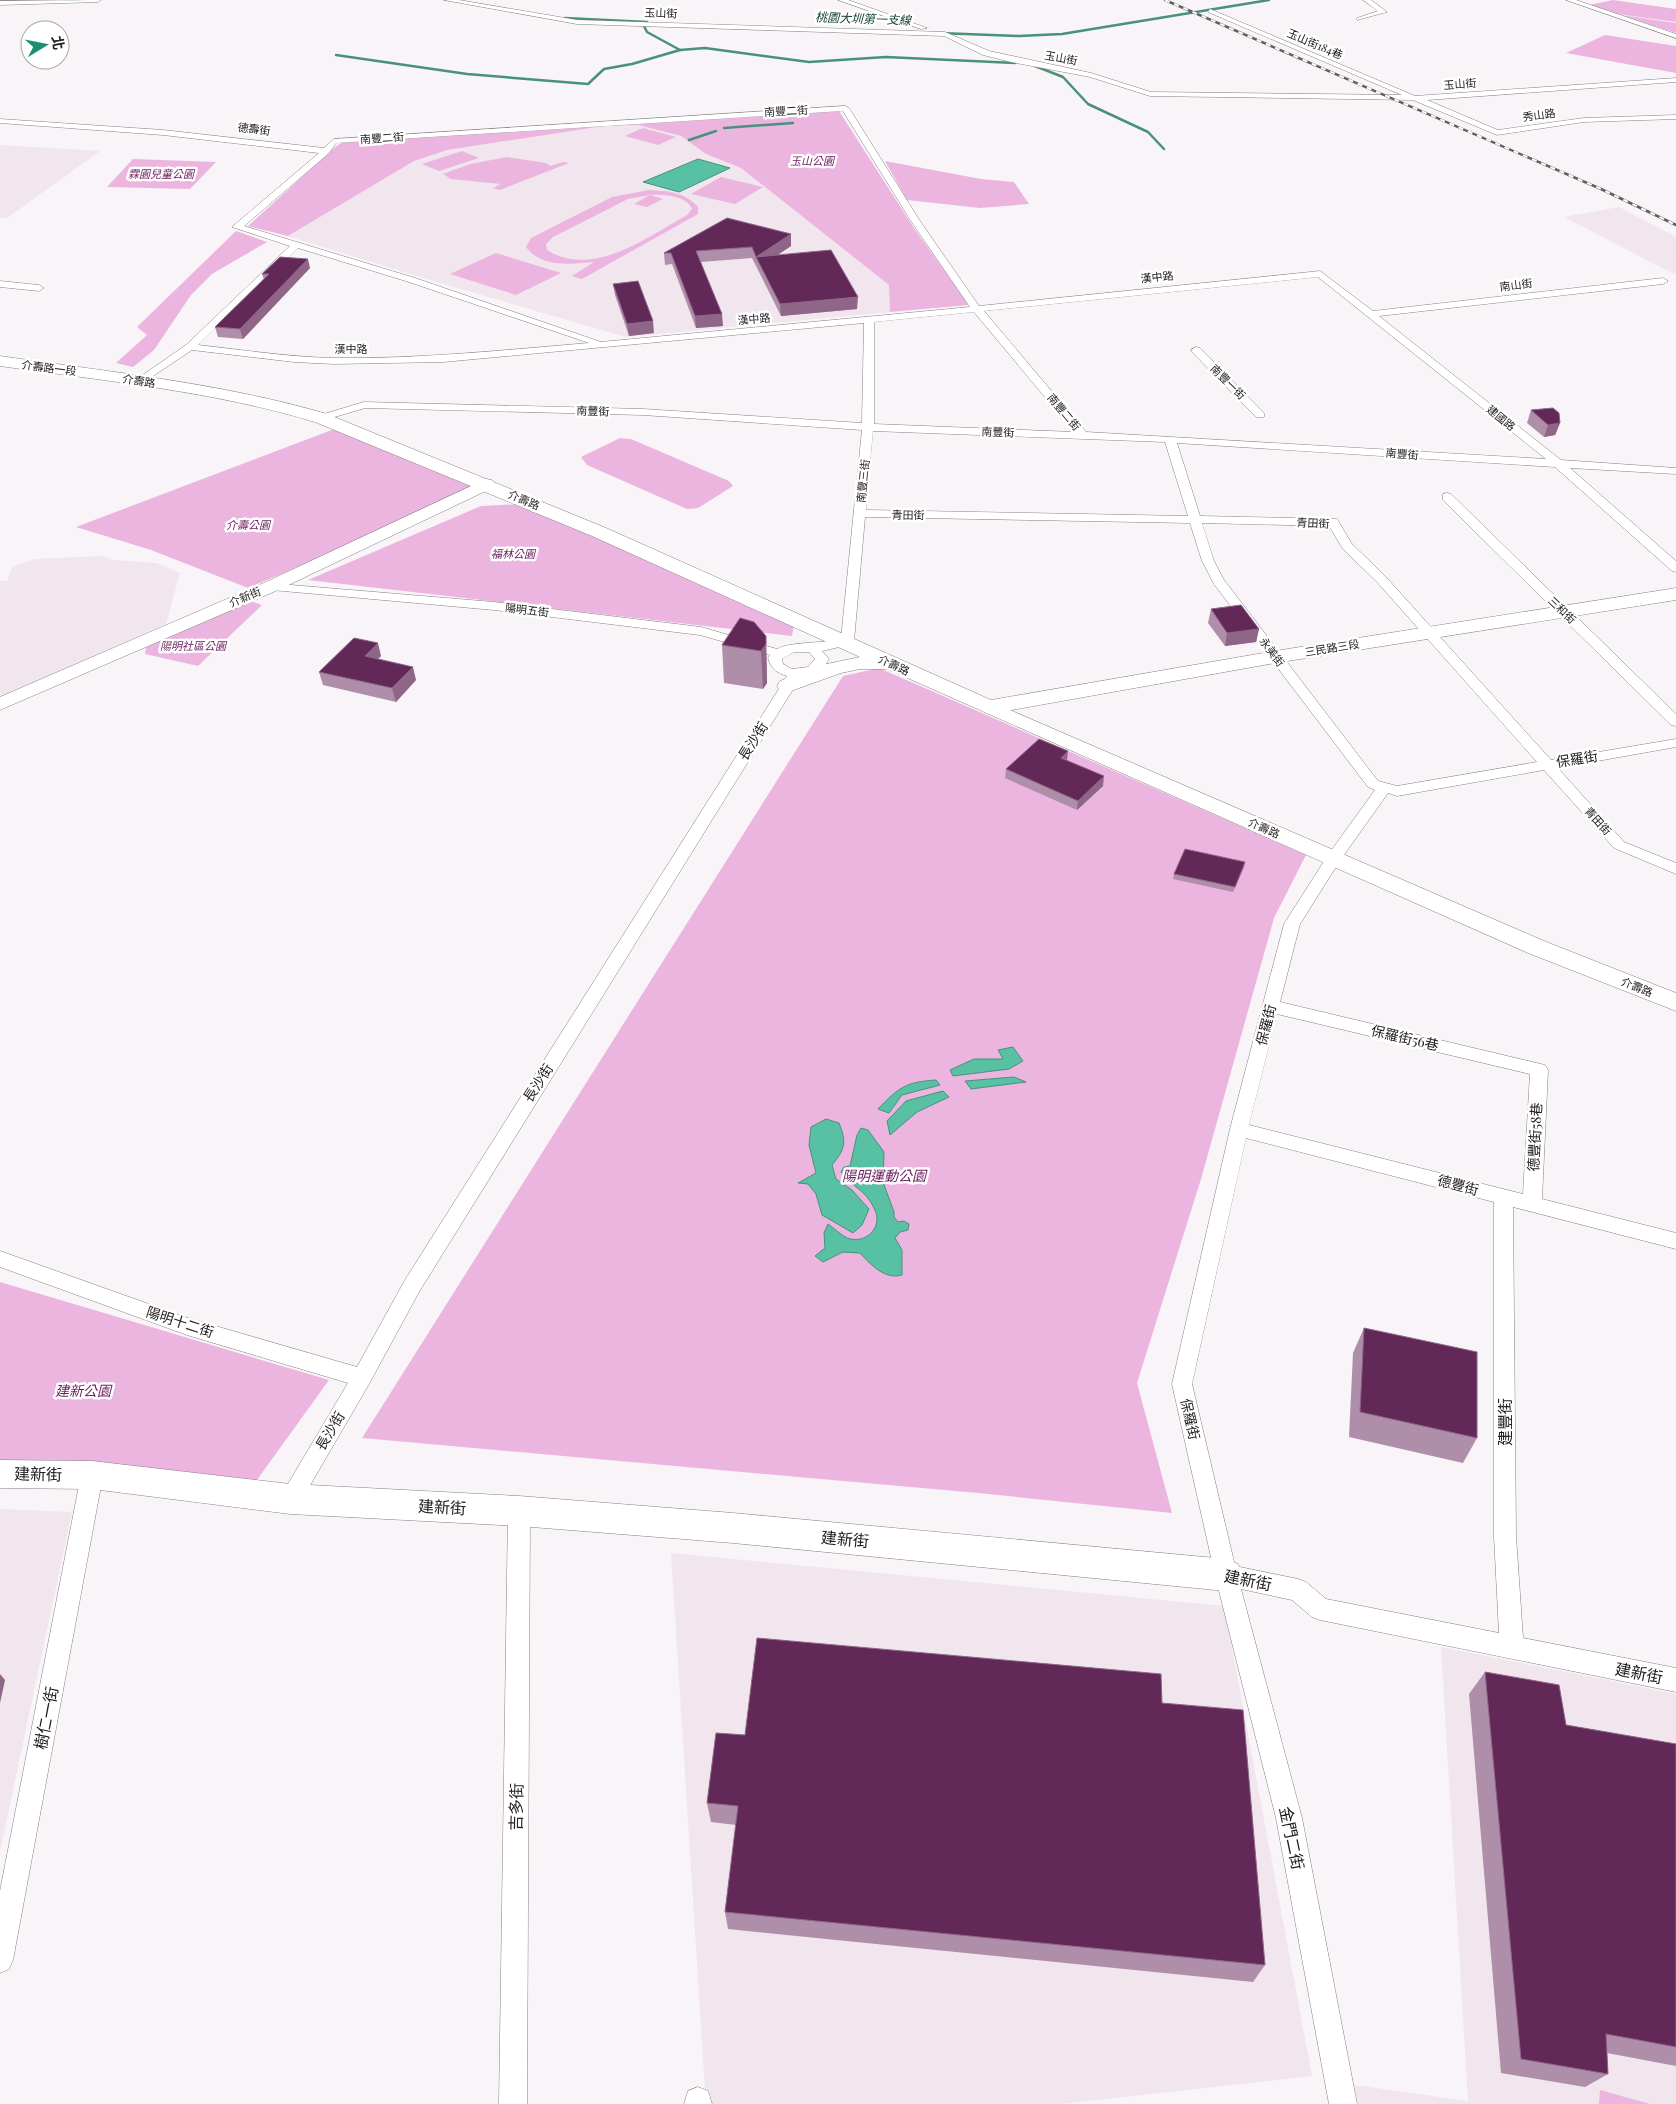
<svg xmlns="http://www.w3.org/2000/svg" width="1676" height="2104" viewBox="0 0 1676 2104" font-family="'Playfair Display','Noto Sans TC',serif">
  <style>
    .built { fill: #f1e5ee }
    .green { fill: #ebb5df; fill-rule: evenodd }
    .water { fill: #59c1a3; stroke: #48917c }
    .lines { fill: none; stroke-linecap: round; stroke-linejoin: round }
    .stream { stroke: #48917c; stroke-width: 2.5 }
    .street-casing { stroke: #848083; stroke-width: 1 }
    .secondary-casing { stroke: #848083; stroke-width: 1 }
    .primary-casing { stroke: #848083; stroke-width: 1 }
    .street { fill: #fff; fill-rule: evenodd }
    .secondary { fill: #fff; fill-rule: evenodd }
    .primary { fill: #fff; fill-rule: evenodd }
    .rail-casing { stroke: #625f61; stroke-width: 2.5 }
    .rail { stroke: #fff; stroke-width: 2; stroke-dasharray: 5; stroke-linecap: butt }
    .wall { fill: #ae8ea8 }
    .shaded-wall { fill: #8f6588 }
    .building { fill: #622858; stroke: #8f6588 }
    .labels { text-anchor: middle; stroke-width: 5; stroke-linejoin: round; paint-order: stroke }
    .far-street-label { font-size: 11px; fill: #222021; stroke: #fff }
    .far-park-label { font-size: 11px; font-style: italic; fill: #6f2063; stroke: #fff }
    .far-water-label { font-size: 12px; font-style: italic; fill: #0e3d31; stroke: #fff }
    .street-label { font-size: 14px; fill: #222021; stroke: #fff }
    .park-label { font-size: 14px; font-style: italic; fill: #6f2063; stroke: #fff }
    .near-street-label { font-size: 16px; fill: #222021; stroke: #fff }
  </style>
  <rect width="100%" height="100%" fill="#f9f4f8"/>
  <g class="built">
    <path d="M638,125L681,136L706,154L741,168L889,285L890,312L626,337L423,278L288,236L414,161L447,150L604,126Z"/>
    <path d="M0,145L100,151L7,218H0Z"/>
    <path d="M1619,207L1676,237V275L1564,217Z"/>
    <path d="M103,556L112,560L157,563L180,573L166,624L0,697V581H7L12,567L35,559Z"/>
    <path d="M0,1509L72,1512L0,1851Z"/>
    <path d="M671,1553L1224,1606L1312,2076L1061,2104H711L705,2089Z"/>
    <path d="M1441,1647L1676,1694V2104H1358L1354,2085L1468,2101Z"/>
  </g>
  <g class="green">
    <path d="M1613,0L1676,9V22L1617,14L1589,5Z"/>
    <path d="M1621,15L1676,23V33Z"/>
    <path d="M1605,35L1676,46V73L1566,53Z"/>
    <path d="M839,111L914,228L969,305L890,312L889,285L741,168L706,154L681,136L638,125L604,126L447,150L414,161L288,236L248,226L335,147L343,142Z"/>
    <path d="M643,128L676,137L658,145L625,136Z"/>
    <path d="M462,151L479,158L439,171L422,164Z"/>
    <path d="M507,157L546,163L550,166L563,162L569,163L500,190L493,188L501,184L451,179L443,174L470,164Z"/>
    <path d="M133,159L216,162L190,189L107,187Z"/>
    <path d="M885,161L981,179L1014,182L1029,204L980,208L907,200Z"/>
    <path d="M721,177L763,187L735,204L691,194Z"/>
    <path d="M649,190C668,191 685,192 698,207V214L582,279L572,276L594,262C570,264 542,268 526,247L531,238L612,197ZM650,195L634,204L647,207L663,199L650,195C664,194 687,196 692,209L687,215C647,237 593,279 547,250L546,244L553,237L628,199Z"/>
    <path d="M236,231L267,242L212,274L191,295L154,350L133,367L116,363L147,335L137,327Z"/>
    <path d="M496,253L561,273L516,295L450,274Z"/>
    <path d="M337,428L485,487L248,588L151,550L76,527Z"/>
    <path d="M620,438L631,439L729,481L733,486L698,508L687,509L587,465L581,457Z"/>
    <path d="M521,504L795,620L792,636L308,580L481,506Z"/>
    <path d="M250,601L262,605L198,666L145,654L146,647Z"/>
    <path d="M879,668L1306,855L1274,918L1201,1179L1137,1383L1172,1513L978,1493L362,1438L843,676Z"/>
    <path d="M0,1282L329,1380L254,1484L0,1467Z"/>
    <path d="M1600,2090L1650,2104H1599Z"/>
  </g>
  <g class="water">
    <path d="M698,159L730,168L679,192L643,182Z"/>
    <path d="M1013,1047L1023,1061L1009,1069L953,1076L950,1070L974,1059H1003L998,1050Z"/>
    <path d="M1014,1077L1026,1082L971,1089L965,1081Z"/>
    <path d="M936,1080L940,1085L902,1095L889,1113L878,1109C899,1087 906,1082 936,1080Z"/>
    <path d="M943,1091L949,1097L917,1112L890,1135L887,1121L906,1101Z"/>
    <path d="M826,1119L839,1123C847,1143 845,1149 832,1165L836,1179L852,1190L869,1209L862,1225L853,1233L822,1215L816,1194L808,1184L798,1183L816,1173L809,1145L811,1127Z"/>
    <path d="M861,1128L868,1130L884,1152L883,1182L894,1212V1217L898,1222L904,1221L909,1224L908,1230L900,1232L895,1238L902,1250V1275C885,1280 871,1265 860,1253L843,1252L823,1262L815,1256L825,1248L824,1233L828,1224C834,1228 841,1235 847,1238C867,1245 884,1226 874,1208C865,1189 853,1188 841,1172L844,1167L850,1166L857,1135Z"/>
  </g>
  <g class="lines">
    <g class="stream">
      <path d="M66,1L80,0"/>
      <path d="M565,18L647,22"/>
      <path d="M939,33L1019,36L1062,34L1269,0"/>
      <path d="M680,50L705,48L809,62L886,57L1015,63"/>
      <path d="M336,55L467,74L588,84L604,69L632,64L680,50L647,32L642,22"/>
      <path d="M1035,66L1063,77L1088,104L1148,132L1164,149"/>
      <path d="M724,128L793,123"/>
      <path d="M689,140L716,131"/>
    </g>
    <defs>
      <g id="street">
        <path d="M101,0L98,2L0,5V1Z"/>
        <path d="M444,0H459L577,20L945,32L989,51L1091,73L1151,92L1402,95L1208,12L1210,9L1415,96L1676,78V82L1427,100L1498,130L1584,118L1676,115V119L1584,122L1497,135L1413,100L1150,96L1090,77L1011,62L983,55L944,36L577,24Z"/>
        <path d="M838,0H848L927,28L921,29Z"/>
        <path d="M1363,0H1371L1387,12L1357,20V18L1378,11Z"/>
        <path d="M1566,0H1576L1676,34V38Z"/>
        <path d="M845,106L849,108L920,221L979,306L1320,271L1373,311L1663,278L1668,281L1663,284L1379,316L1561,460L1676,468V474L1570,468L1676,561V572L1672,571L1555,467L1177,443L1200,516L1337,519L1352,544L1385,576L1551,760L1676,739V747L1558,768L1624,842L1676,863V874L1614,848L1544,770L1397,796L1388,793L1339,862L1300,924L1280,1002L1545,1065L1548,1070L1542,1199L1676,1233V1249L1513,1207L1516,1536L1523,1638L1676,1668V1692L1320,1620L1312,1617L1292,1600L1241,1589L1302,1818L1357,2104H1329L1276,1818L1215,1575L1172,1384L1230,1129L1284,924L1328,855L1375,790L1368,787L1214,584L1202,561L1190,523L865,517L854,641L852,644L822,651L829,659C822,671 813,676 800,678L419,1292L369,1384L298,1506L290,1509L282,1506L279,1499L348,1383L187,1335L0,1267V1251L188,1318L357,1367L405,1280L787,676C776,673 771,668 768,658L770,655L700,635L494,610L272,590L266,586L267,583L494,602L701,627L777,649C793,641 821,644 841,639L862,430L643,415L365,408L321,421L315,418L317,416L364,402L643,409L862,423L864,323L443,362L334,364L294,362L192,350L141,384L136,381L137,379L186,345L290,246L232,227L319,153L163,135L0,123V119L163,130L324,148L334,139ZM843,111L911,221L970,307L601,342L415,278L244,226L329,153L336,143ZM298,248L409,282L589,343C504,350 420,359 334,358C289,357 243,350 198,345ZM1318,277L1546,459L1086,432L984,311ZM974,312L1074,432L874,424V322ZM873,431L1165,442L1188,516L866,510ZM1202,523L1329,526L1343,549L1377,582L1537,762L1397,786L1378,781L1224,580L1214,561ZM794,652H809L815,659L808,667L792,669L783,664L782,659ZM1277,1014L1530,1074L1523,1194L1249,1125ZM1246,1138L1494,1202V1536L1499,1633L1326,1599L1306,1582L1298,1579L1235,1566L1192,1384Z"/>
        <path d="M0,281L39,285L44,288L39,291L0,287Z"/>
        <path d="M1196,347L1200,348L1264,413V417H1256L1192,352L1191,350Z"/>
        <path d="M1447,493L1451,494L1676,714V726L1671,725L1443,500V494Z"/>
        <path d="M92,1465L100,1468L103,1475L13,1960L9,1969L0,1973V1891L81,1475L84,1468Z"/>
        <path d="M519,1501L527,1504L530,1511L527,2104H499L508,1511L511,1504Z"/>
        <path d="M698,2087L708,2091L712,2104H684L688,2091Z"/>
      </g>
      <g id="secondary">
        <path d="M486,479L492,480L494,484L492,488L278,590L0,710V697L266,582Z"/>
        <path d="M989,701L1544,941L1676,993V1011L1528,953L982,711L979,707L982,703Z"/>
        <path d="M0,1460L92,1461L290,1484L519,1496L733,1513L1226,1559L1238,1564L1242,1575L1238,1586L1226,1591L733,1543L519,1526L290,1514L92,1489L0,1488Z"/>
      </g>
      <path id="primary" d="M0,356C109,372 221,383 327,414L606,528L991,700L1275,651L1676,588V600L1275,663L989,714L887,669H860L841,673L788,692L780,691L777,686L780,681L817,666L860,657L592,536L315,422C213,391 105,381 0,366Z"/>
    </defs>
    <use href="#street" class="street-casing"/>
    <use href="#secondary" class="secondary-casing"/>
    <use href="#primary" class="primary-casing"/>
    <use href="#street" class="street"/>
    <use href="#secondary" class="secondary"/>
    <use href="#primary" class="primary"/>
    <defs>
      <path id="rail" d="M1165,0L1601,189L1676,225"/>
    </defs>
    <use href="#rail" class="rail-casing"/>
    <use href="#rail" class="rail"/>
  </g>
  <g class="wall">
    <path d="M791,234V246L777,255L857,309L781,316L752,258L701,262L723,326L696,328L672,264L665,265L664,253Z"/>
    <path d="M310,268L243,339L218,337L215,327L264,280L262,274Z"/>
    <path d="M613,284L654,333L629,336L615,295Z"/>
    <path d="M1531,410L1560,423L1555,435L1544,437L1527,423Z"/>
    <path d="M1211,609L1259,629L1256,642L1225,646L1208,623Z"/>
    <path d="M766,636L767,683L763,689L724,683L722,645Z"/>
    <path d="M381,656L378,659L416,680L396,702L323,685L319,672Z"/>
    <path d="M1067,760L1103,786L1077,810L1005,778L1006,769Z"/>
    <path d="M1244,867L1233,892L1173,879L1174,874Z"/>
    <path d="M1364,1328L1477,1438L1463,1463L1349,1437L1353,1353Z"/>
    <path d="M1485,1672L1566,1725L1676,1744V2066L1607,2053L1608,2074L1585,2087L1501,2073L1469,1694Z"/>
    <path d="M1162,1703L1265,1965L1253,1982L728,1929L725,1912L736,1825L711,1822L707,1803L745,1735Z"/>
  </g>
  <g class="shaded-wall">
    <path d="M791,234V246L761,266L756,257L757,268L756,257Z"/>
    <path d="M308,259L310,268L243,339L240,329Z"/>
    <path d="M858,297L857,309L781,316L780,304Z"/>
    <path d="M722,314L723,326L696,328L695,316Z"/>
    <path d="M653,321L654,333L629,336L627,324Z"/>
    <path d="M1560,423L1555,435L1544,437L1548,425Z"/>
    <path d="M1259,629L1256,642L1225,646L1227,633Z"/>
    <path d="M766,636L767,683L763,689L761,651Z"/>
    <path d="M378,643L381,656L368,669L365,656Z"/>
    <path d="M413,667L416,680L396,702L392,688Z"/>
    <path d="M1068,751L1067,760L1061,758Z"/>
    <path d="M1104,776L1103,786L1077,810L1078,801Z"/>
    <path d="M1245,862L1244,867L1233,892Z"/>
    <path d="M0,1674L5,1680L0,1703Z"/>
  </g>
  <g class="building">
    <path d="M727,218L791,234L756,257L752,247L696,251L722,314L695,316L671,253H664Z"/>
    <path d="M831,250L858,297L780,304L756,257Z"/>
    <path d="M280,257L308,259L240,329L215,327L269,274H262Z"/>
    <path d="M638,281L653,321L627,324L613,284Z"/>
    <path d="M1553,408L1559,413L1560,423L1548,425L1531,410Z"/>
    <path d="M1241,605L1259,629L1227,633L1211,609Z"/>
    <path d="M740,618L754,622L766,636V644L761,651L722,645Z"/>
    <path d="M354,638L378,643L365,656L413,667L392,688L319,672Z"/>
    <path d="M1039,739L1068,751L1061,758L1104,776L1078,801L1006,769Z"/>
    <path d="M1185,849L1245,862L1235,887L1174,874Z"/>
    <path d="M1364,1328L1477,1352V1438L1360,1412Z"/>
    <path d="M757,1638L1161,1674L1162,1703L1243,1710L1265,1965L725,1912L738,1806L707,1803L716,1733L745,1735Z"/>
    <path d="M1485,1672L1559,1685L1566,1725L1676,1744V2047L1606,2034L1608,2074L1521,2059Z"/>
  </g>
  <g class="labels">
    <g class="far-street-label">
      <text transform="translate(661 13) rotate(2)" y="4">玉山街</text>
      <text transform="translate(1315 44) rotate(23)" y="4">玉山街184巷</text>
      <text transform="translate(1061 58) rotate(10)" y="4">玉山街</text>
      <text transform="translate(1460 84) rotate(-4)" y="4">玉山街</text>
      <text transform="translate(786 111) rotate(-3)" y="4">南豐二街</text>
      <text transform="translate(1539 115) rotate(-8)" y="4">秀山路</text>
      <text transform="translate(254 129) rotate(7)" y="4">德壽街</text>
      <text transform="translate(382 138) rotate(-4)" y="4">南豐二街</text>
      <text transform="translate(1157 277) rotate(-6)" y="4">漢中路</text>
      <text transform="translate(1516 285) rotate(-7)" y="4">南山街</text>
      <text transform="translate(754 319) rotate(-5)" y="4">漢中路</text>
      <text x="351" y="353">漢中路</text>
      <text transform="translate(49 368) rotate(7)" y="4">介壽路一段</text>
      <text transform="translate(139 381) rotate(9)" y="4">介壽路</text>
      <text transform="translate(1228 382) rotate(45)" y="4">南豐一街</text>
      <text transform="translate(593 411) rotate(2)" y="4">南豐街</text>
      <text transform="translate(1064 412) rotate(50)" y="4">南豐二街</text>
      <text transform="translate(1501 418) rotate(39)" y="4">建國路</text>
      <text transform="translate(998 432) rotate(2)" y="4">南豐街</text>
      <text transform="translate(1402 454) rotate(5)" y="4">南豐街</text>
      <text transform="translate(863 481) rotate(-84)" y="4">南豐三街</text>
      <text transform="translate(524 500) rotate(23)" y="4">介壽路</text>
      <text transform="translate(908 515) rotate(1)" y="4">青田街</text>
      <text transform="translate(1313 523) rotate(3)" y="4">青田街</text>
      <text transform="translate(245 597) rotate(-23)" y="4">介新街</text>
      <text transform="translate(527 610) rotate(7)" y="4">陽明五街</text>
      <text transform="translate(1562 610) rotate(44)" y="4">三和街</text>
      <text transform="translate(1332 648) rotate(-9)" y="4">三民路三段</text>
      <text transform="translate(1272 652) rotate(53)" y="4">永美街</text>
      <text transform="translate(894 665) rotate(25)" y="4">介壽路</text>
      <text transform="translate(1598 821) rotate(48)" y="4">青田街</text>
      <text transform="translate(1264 828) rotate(24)" y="4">介壽路</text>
      <text transform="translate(1637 987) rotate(22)" y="4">介壽路</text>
    </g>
    <g class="far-park-label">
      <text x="812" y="165">玉山公園</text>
      <text x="161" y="178">霖園兒童公園</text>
      <text x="248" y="529">介壽公園</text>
      <text x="513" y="558">福林公園</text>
      <text x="193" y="650">陽明社區公園</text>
    </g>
    <g class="far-water-label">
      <text transform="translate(863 19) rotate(2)" y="4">桃園大圳第一支線</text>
    </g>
    <g class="street-label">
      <text transform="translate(753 741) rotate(-58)" y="5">長沙街</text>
      <text transform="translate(1577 759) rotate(-9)" y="5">保羅街</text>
      <text transform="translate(1266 1025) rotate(-76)" y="5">保羅街</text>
      <text transform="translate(1405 1038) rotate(13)" y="5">保羅街56巷</text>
      <text transform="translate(538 1083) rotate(-57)" y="5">長沙街</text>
      <text transform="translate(1535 1137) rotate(-87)" y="5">德豐街58巷</text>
      <text transform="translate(1458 1185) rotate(15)" y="5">德豐街</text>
      <text transform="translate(180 1322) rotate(18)" y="5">陽明十二街</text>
      <text transform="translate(1190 1419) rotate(77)" y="5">保羅街</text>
      <text transform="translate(330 1431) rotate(-59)" y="5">長沙街</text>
    </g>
    <g class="park-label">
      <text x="884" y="1181">陽明運動公園</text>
      <text x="83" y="1396">建新公園</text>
    </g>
    <g class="near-street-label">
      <text transform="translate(1505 1422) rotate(-90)" y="6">建豐街</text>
      <text transform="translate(38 1474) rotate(1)" y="6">建新街</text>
      <text transform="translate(442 1507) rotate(3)" y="6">建新街</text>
      <text transform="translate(845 1539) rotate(5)" y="6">建新街</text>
      <text transform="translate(1248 1580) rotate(11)" y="6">建新街</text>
      <text transform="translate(1639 1673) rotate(11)" y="6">建新街</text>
      <text transform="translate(46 1718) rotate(-79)" y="6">樹仁一街</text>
      <text transform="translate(516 1807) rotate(-89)" y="6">吉多街</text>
      <text transform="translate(1292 1838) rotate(78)" y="6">金門二街</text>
    </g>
  </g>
  <g transform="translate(45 45) rotate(80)"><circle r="24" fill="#ffffff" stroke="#a7a6a6"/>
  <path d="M0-4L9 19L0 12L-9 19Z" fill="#199074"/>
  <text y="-8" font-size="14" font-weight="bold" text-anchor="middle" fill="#222021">北</text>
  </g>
</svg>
